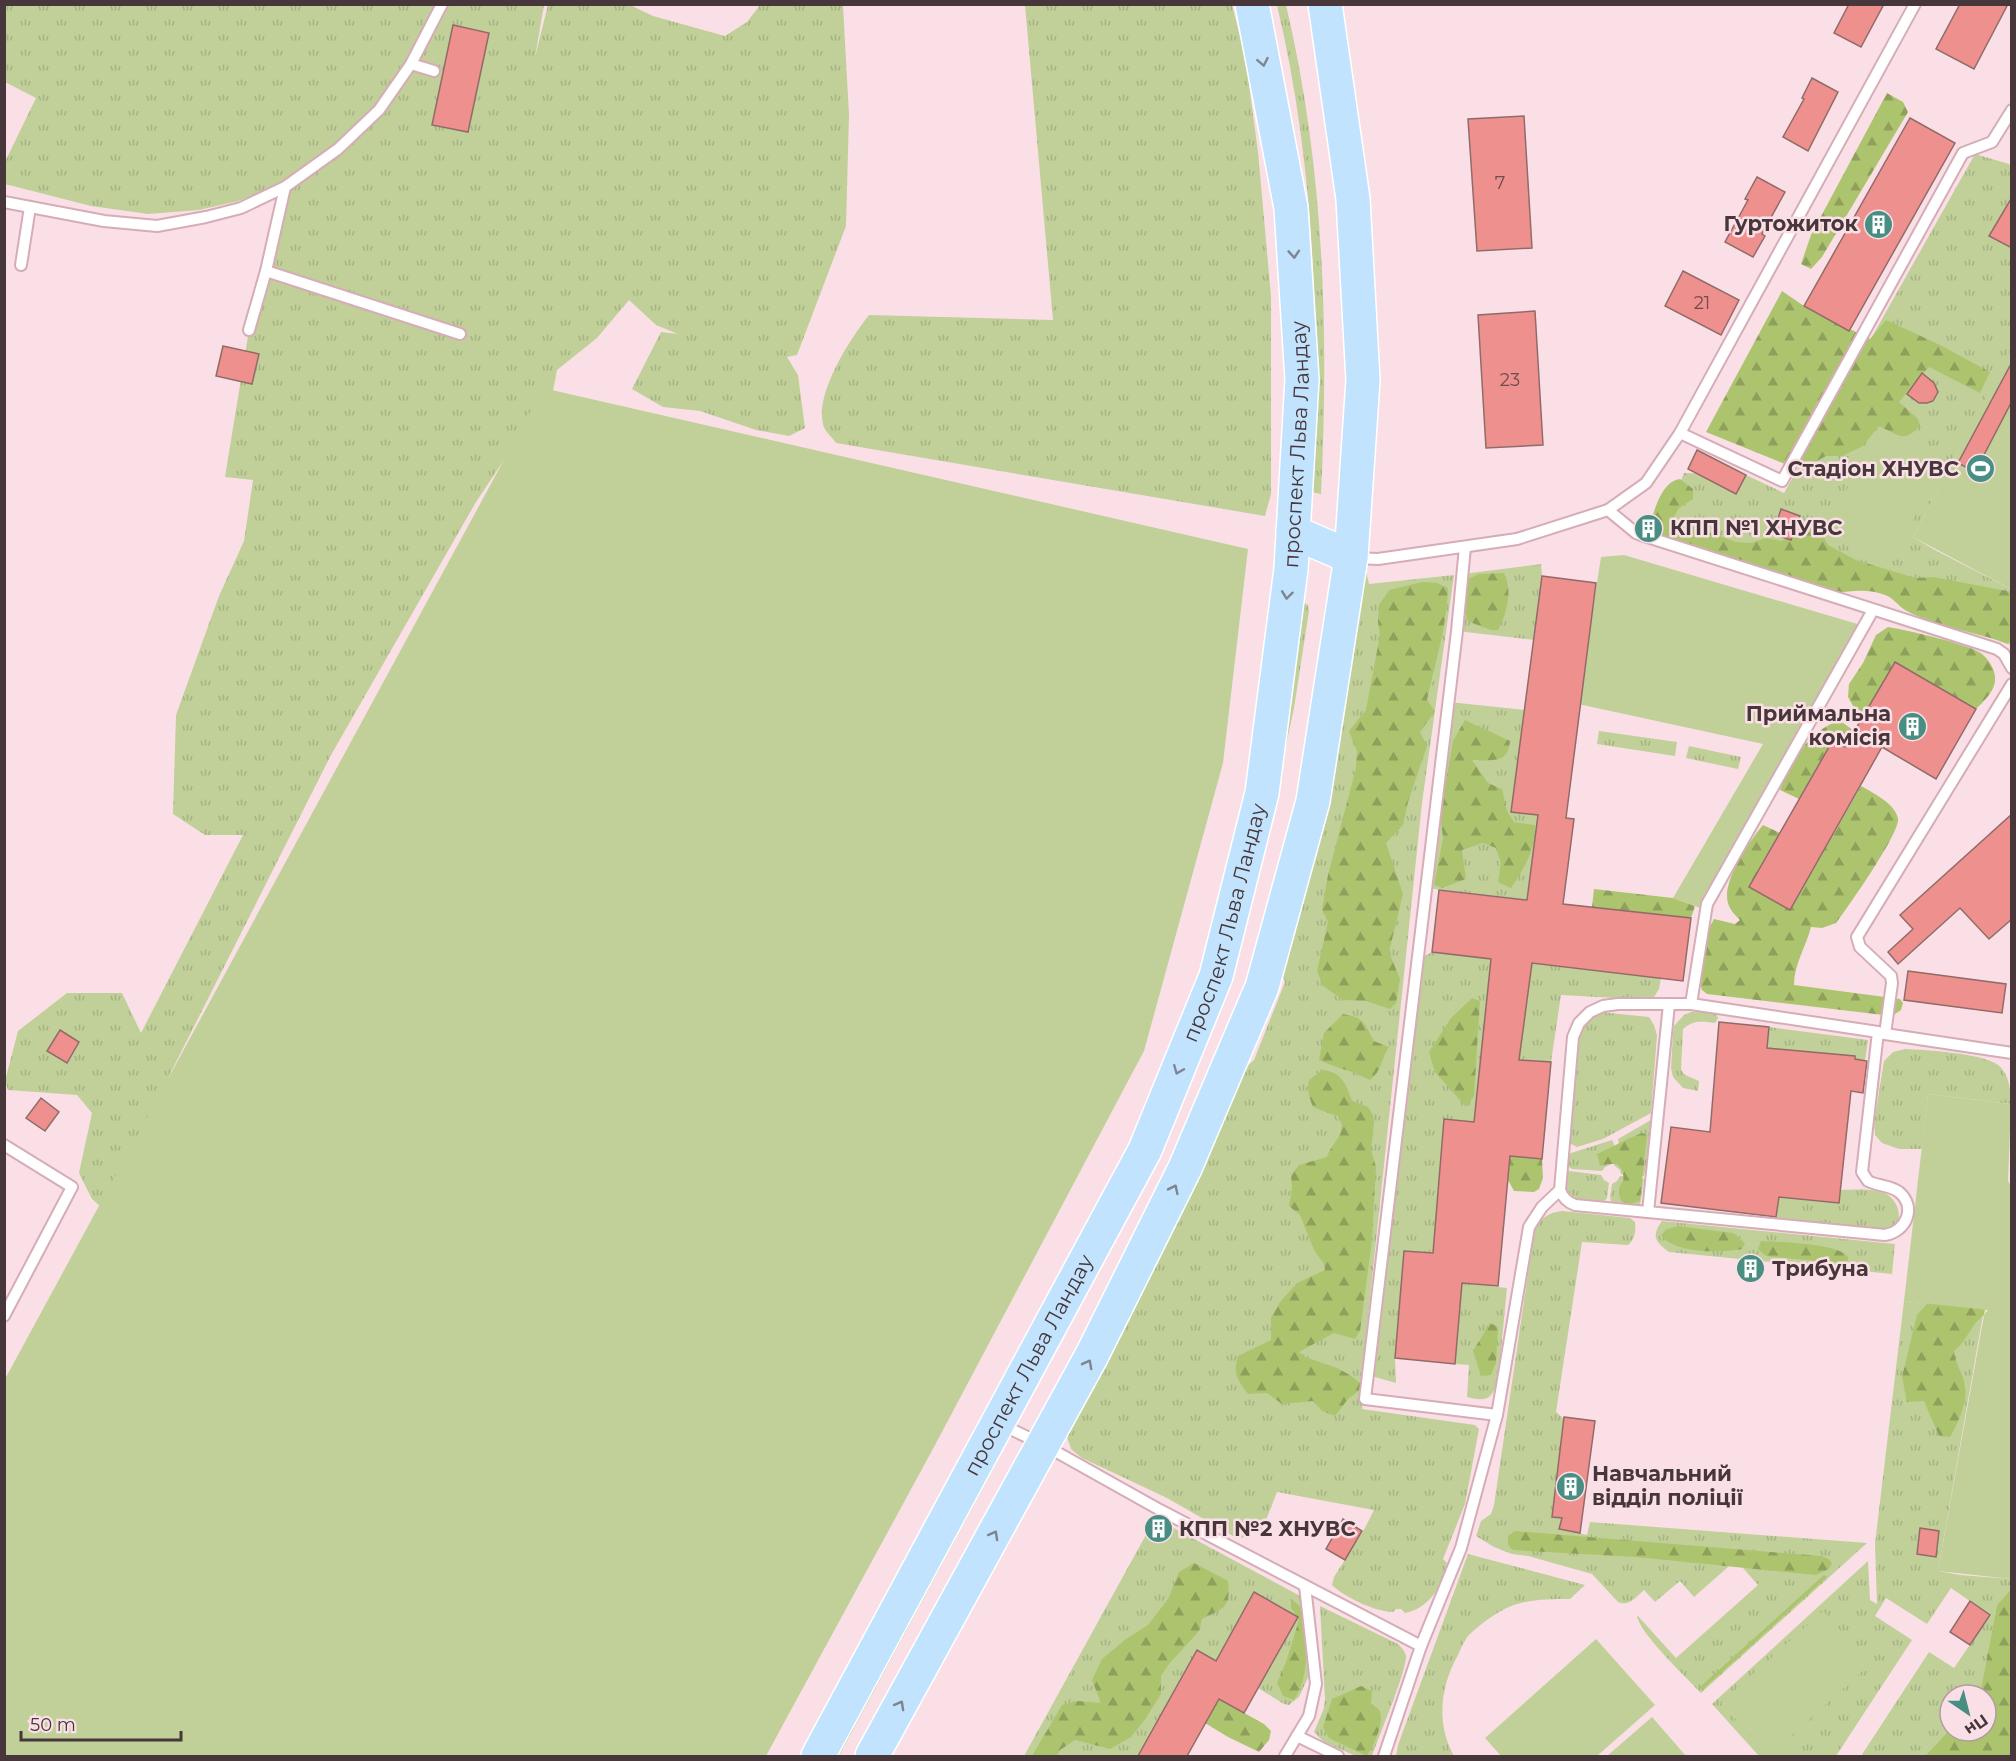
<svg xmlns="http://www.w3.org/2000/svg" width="2016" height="1761" viewBox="0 0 2016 1761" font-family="Montserrat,sans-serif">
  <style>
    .grass { fill: url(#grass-tufts) }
    .forest { fill: url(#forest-firs) }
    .green { fill: #c0d098 }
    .building { fill: #ed908e; stroke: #926b69; stroke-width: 1.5 }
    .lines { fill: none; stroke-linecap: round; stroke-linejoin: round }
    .lane-casing { stroke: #d6acb7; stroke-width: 14 }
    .primary-casing { stroke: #fff; stroke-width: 36 }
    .lane { stroke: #fff; stroke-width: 10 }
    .primary { stroke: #c1e3fd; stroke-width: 33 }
    .oneway { stroke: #7e8492 }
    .labels { text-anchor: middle; stroke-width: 5; stroke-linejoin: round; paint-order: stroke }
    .number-label { font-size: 18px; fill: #704c4f }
    .poi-label { font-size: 21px; font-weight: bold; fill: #47363a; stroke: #fae0e6; text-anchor: start }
    .street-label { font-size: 21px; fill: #47363a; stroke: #fae0e6 }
  </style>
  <defs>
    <pattern id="grass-tufts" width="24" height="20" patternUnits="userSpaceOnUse" patternTransform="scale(1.5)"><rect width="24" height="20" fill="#c0d098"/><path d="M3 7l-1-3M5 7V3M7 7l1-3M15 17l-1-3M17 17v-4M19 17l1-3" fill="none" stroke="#a6b384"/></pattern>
    <pattern id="forest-firs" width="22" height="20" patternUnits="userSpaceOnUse" patternTransform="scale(1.5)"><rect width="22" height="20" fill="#adc46f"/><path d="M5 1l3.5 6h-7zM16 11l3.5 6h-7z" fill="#8fa05c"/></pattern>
  </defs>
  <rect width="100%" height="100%" fill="#fae0e6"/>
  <g class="grass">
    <path d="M5,5H544L535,57L548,5H630L653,16L725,36L747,22L760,5H843L849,115L846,226L797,355L787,357L798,375L805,428L789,436L756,430L700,411L663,407L632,389L661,332L678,334L656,325L629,300L597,338L557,370L547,423L506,457L476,502L331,755L169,1076L144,1245L92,1199L79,1173L92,1113L77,1095L8,1090L5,1081L18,1031L67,993H122L141,1033L243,835H205L173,814L176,715L219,596L244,541L253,480L225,477L249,330L266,271L279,185L238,201L199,210L148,214L91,206L5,184L4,164L36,98L5,82Z"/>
    <path d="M1025,5H1232L1245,55L1258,152L1271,296V494L1265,516L836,443C833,438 824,431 823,424C815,393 850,339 869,315L1053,320Z"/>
    <path d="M1277,5H1286C1324,165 1329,330 1321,494L1311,492C1312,446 1315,400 1315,355C1315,237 1304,119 1277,5Z"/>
    <path d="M1975,154L2009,164L2011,167V197L1989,235L2011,248V350L1913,537L1935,550L2011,589V645L1885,595L1672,531L1667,515L1684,473L1746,475L1784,493Z"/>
    <path d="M1541,564L1542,576L1534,640L1457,631L1463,574Z"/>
    <path d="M1366,571L1369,584L1454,575L1422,803L1363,1365L1368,1367L1421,958L1432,952L1491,959L1474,1122L1444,1120L1433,1253L1404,1251L1395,1358L1396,1383L1368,1375L1362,1409L1475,1425L1479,1429L1465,1504L1443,1559L1447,1563C1443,1585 1429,1609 1405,1613L1401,1609H1396L1393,1612C1376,1612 1344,1597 1332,1585L1334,1577L1365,1528L1374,1510L1277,1492L1263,1528L1242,1538L1235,1537L1167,1498L1082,1458L1071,1449L1065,1431L1232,1080L1254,1060L1285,982L1276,963L1357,578Z"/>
    <path d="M1304,603L1308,605L1309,611L1294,708L1266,839L1300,606Z"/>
    <path d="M1449,702L1525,710L1538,815L1527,900L1426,888Z"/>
    <path d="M1599,731L1677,742L1675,756L1597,744Z"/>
    <path d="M1689,746L1741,757L1738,769L1686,758Z"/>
    <path d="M1532,963L1661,978L1659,989L1652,1000L1561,995L1551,1062L1519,1060Z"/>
    <path d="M1712,1011L1716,1013L1718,1018L1715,1023C1702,1021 1693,1020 1683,1029L1681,1070L1685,1075L1699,1081L1698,1091L1683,1088L1673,1077L1671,1068L1673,1033L1674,1026L1684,1015L1691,1012Z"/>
    <path d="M1600,1012L1649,1017L1654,1025L1657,1035L1651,1113L1603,1139L1577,1147L1567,1142L1575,1039L1581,1027Z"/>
    <path d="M1769,1027L1868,1040L1865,1061L1767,1048Z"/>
    <path d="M1905,1049C1926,1050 1982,1053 1998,1065C2009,1073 2011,1091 2011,1104L1928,1094L1922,1149H1899L1882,1143L1875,1135L1874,1123L1884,1061L1893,1052Z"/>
    <path d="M1651,1120L1648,1157L1644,1176L1621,1174L1620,1170L1614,1165L1617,1147L1619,1146L1618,1139Z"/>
    <path d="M1612,1140L1614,1144L1611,1164L1605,1167L1602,1171L1572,1169L1566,1165L1568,1154Z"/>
    <path d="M1569,1171L1601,1175L1604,1180L1609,1183L1607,1198L1601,1205C1581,1202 1562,1198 1565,1173Z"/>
    <path d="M1620,1176L1644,1179L1640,1205L1636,1207L1612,1205L1610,1197L1612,1184L1617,1181Z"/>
    <path d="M1841,1190C1854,1190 1871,1188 1884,1193C1898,1198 1907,1223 1888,1230C1885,1231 1878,1230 1874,1230L1776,1218L1779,1197L1839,1203Z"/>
    <path d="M1562,1211L1630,1218L1635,1222C1636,1231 1635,1239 1628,1245L1582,1242L1556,1412L1564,1419L1552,1517L1562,1518L1560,1529L1587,1535L1590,1522L1867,1543L1701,1693C1688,1679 1637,1631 1637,1615L1676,1658L1758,1585L1736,1560L1694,1597L1680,1581L1655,1602L1644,1590C1636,1597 1629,1607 1618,1602L1592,1574L1528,1556L1512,1554L1494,1547L1476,1536L1481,1521L1491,1514L1494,1505L1534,1233C1540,1219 1546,1213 1562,1211Z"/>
    <path d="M1662,1221L1895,1244L1892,1274L1669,1252C1655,1242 1651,1236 1662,1221Z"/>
    <path d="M1462,1283L1507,1288L1498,1381C1491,1400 1487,1402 1467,1397L1469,1365L1455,1364Z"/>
    <path d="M1904,1301L1984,1309L1938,1571L1960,1575L2011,1579V1589L1997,1605L1981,1695H1950V1729L1925,1756H1861L1929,1652L1954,1668L1990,1615L1951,1588L1927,1624L1886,1598L1875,1616L1912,1640L1836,1756H1759L1712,1704L1868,1561L1870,1600L1877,1604L1875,1544Z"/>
    <path d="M997,1455V1462L839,1756H828Z"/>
    <path d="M1170,1526L1302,1597L1310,1673L1299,1697L1289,1705L1284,1704L1258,1688L1298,1617L1254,1592L1216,1661L1197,1650L1138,1756H1024L1147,1533L1161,1540Z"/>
    <path d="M1468,1554L1585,1585L1570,1599C1545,1599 1521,1599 1499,1612C1489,1618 1477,1627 1469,1635C1464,1640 1461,1649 1458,1655C1440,1687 1436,1724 1454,1756H1396L1398,1745Z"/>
    <path d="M1320,1606L1398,1644C1401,1647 1405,1651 1406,1656C1407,1670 1378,1739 1372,1756H1356L1324,1742L1314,1732L1324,1708L1325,1699Z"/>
  </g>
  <g class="forest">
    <path d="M1887,93L1903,102L1908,112L1822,257L1811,269L1801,264L1811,235Z"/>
    <path d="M1782,291L1804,306L1870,339L1886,320L1940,345L1990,372L1980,393L1929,367L1899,402L1917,418L1920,425C1905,444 1897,435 1879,426L1863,446L1842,456H1826L1817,461L1790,466L1706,432Z"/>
    <path d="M1680,479L1693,489V499L1679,508L1671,522L1674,525L1695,527L1736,542L1751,543L1766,538L1781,541L1816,523L1828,545L1856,560L1915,578L1933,577L2007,591L2011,594V638L2008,644C1974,631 1937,628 1905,610C1897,605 1893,597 1883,594C1868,589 1851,591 1837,593L1665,538L1650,524C1655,509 1662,481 1680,479Z"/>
    <path d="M1504,573C1513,591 1507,613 1498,630H1491L1467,621L1464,600L1468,591L1464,581L1479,574Z"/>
    <path d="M1422,582L1437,583L1448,588C1447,626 1435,663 1427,700L1435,711L1420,732L1427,746L1408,802L1403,825L1386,843L1403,894L1389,952L1400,979L1396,1003L1390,1009L1366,1001L1343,1000L1323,986L1317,971L1328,922L1322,910L1328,875L1356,768L1357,751L1349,731L1366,710L1380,635L1378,622L1379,605L1389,590Z"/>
    <path d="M1888,627C1906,630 1969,644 1982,654C1991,662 1996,671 1995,682C1993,693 1983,702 1976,709L1895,662L1865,714L1853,706L1848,697L1849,684L1863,663L1876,635Z"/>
    <path d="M1465,720L1510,741C1508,766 1490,759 1472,760L1488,783L1502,789L1507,811L1514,822L1535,825C1536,849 1524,869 1511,888L1498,882L1501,863L1496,848L1483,843L1462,850L1466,879L1442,888L1434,885L1443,838L1440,814L1453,741Z"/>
    <path d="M1837,721C1856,726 1859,742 1865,758L1833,740L1799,799L1780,790C1791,761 1808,733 1837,721Z"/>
    <path d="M1861,786C1873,793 1896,804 1898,819C1900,833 1847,909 1836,923L1822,928L1811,927C1806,947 1794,964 1794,985L1900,999L1903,1003L1901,1010L1892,1016L1707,994L1702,990L1700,983L1706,935L1714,919L1735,924L1740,920C1733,913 1727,907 1727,896C1726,877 1750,840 1763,825L1780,833L1749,887L1790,910Z"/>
    <path d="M1594,889L1673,898L1695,906L1691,918L1592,907Z"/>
    <path d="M1472,998L1480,1001L1474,1096L1466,1107L1435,1072L1429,1052L1451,1018Z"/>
    <path d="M1343,1014C1365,1018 1364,1023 1374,1041L1389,1047C1380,1061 1383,1069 1370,1080C1354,1071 1336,1068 1319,1060L1324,1033Z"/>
    <path d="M1323,1070C1342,1072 1346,1084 1352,1101L1368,1107L1373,1115L1374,1123L1371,1150L1376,1167L1372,1240L1360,1331L1355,1339L1334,1333L1299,1352L1305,1357L1337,1368L1350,1375L1360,1383V1390L1348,1399L1335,1416L1322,1411L1313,1401L1282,1404L1267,1393L1248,1394C1237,1379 1233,1374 1238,1356L1271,1340V1318L1280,1302L1297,1283L1325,1270L1324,1264L1314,1250L1300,1215L1289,1206L1292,1188L1291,1175L1299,1165L1327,1157C1332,1141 1348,1135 1339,1117L1313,1107C1309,1097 1307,1090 1309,1080Z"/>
    <path d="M1642,1133L1647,1135L1640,1201L1631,1204L1622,1202C1617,1192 1618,1188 1624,1179L1622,1170L1617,1164H1607L1600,1166L1597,1154C1613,1147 1626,1139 1642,1133Z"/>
    <path d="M1510,1156L1542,1159L1543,1178L1539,1189L1534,1192L1514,1191L1508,1180Z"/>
    <path d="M2008,1181L1984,1315C1970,1325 1968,1340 1954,1351C1955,1365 1964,1374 1965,1387C1968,1402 1957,1425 1950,1437L1939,1436L1924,1401L1907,1402L1902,1377L1917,1315L1933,1297Z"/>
    <path d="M1678,1226L1733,1233L1745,1243L1742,1249C1721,1253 1674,1254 1661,1235L1667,1229Z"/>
    <path d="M1761,1241C1779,1242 1838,1243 1848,1257L1847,1264L1766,1256L1758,1249Z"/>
    <path d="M1490,1323L1498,1327L1496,1363L1491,1375L1481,1376L1473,1351Z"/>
    <path d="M1515,1531L1821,1556L1829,1559L1832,1563L1829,1569L1816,1575L1636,1557L1513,1550L1508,1545V1536Z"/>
    <path d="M1194,1563L1228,1581C1231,1608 1224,1608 1202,1619L1199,1631L1169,1664L1161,1676V1694L1146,1718L1131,1737L1110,1749L1075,1740L1060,1750L1057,1756H1032L1062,1705L1078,1701L1101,1703L1092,1680L1102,1659L1126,1639L1148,1625L1168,1599L1179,1572Z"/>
    <path d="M1824,1575L1827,1577L1702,1690L1700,1687Z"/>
    <path d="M2011,1589V1756H1925L1950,1729V1731H1986V1695H1980L1997,1605Z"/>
    <path d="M1291,1599L1301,1607C1306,1639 1312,1672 1294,1700L1283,1696L1277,1683L1286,1662L1299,1620L1291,1608Z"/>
    <path d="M1361,1686L1372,1691L1371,1704C1374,1706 1377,1707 1379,1710C1386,1720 1373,1747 1367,1756L1329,1738L1323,1727L1332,1699Z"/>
    <path d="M1219,1699L1264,1724L1271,1731L1269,1740L1259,1752L1228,1737L1205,1723Z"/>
  </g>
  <g class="green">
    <path d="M2011,349V589L1913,537Z"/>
    <path d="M543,388L1248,549L1223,763L1144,1051L934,1447L766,1756H5V1379Z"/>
    <path d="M1879,426L1944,459L1889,567L1824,534Z"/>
    <path d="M1624,555L1864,626L1706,910L1673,898L1763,744L1578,704L1601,557Z"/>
    <path d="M1928,1094L2011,1104L2008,1181L2012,1188L2011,1579L1938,1571L1984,1315L1988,1310L1904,1301Z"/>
    <path d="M1823,1611L1870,1664L1769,1756L1721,1703Z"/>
    <path d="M1596,1639L1655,1705L1597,1756H1501L1485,1738Z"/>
    <path d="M1652,1717L1686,1756H1607Z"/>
  </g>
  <g class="building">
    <path d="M1849,4H1884L1861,47L1834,33Z"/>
    <path d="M1960,4H2008L1974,69L1936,49Z"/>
    <path d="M453,25L489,33L468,132L432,125Z"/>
    <path d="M1812,78L1838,92L1808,151L1783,137L1804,99L1802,98Z"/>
    <path d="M1524,116L1532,248L1477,251L1468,119Z"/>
    <path d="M1910,118L1955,143L1849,331L1804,306Z"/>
    <path d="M1757,177L1785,192L1762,234L1765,236L1753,257L1725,242L1748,200L1745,199Z"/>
    <path d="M2012,197V248L1989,236Z"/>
    <path d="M1683,271L1739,300L1721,335L1665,306Z"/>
    <path d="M1535,311L1543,445L1486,448L1478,315Z"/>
    <path d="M223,346L259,354L252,384L216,376Z"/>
    <path d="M2012,362V401L1975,472L1958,463Z"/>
    <path d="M1922,373L1934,383L1938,392L1933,401L1927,403H1919L1907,394Z"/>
    <path d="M1697,450L1746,475L1736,494L1688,469Z"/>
    <path d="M1781,509L1800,516L1791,540L1773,534Z"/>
    <path d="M1542,576L1596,583L1566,818L1574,819L1563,904L1691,918L1683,981L1532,963L1519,1060L1551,1062L1542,1159L1510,1156L1498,1286L1462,1283L1455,1364L1395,1358L1404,1251L1433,1253L1444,1119L1474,1122L1491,959L1432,952L1439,890L1527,900L1538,815L1511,812Z"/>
    <path d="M1895,662L1976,709L1936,779L1882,747L1790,910L1749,887L1833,740L1845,747Z"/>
    <path d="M2012,814V919L1989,939L1960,908L1898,964L1888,952L1913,929L1900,915Z"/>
    <path d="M1908,971L2006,984L2002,1013L1904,1000Z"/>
    <path d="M1719,1022L1769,1027L1767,1048L1855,1056V1059L1867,1061L1863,1093L1851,1091L1839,1203L1779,1197L1776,1217L1661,1203L1671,1127L1710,1132Z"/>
    <path d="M60,1030L79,1042L67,1063L47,1051Z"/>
    <path d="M41,1098L59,1112L45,1131L26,1118Z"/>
    <path d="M1564,1417L1595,1421L1580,1533L1559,1529L1562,1518L1552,1517Z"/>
    <path d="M1343,1519L1362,1531L1345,1560L1326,1549Z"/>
    <path d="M1920,1528L1939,1531L1936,1557L1917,1554Z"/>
    <path d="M1254,1592L1298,1617L1244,1713L1219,1699L1187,1756H1138L1197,1650L1216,1661Z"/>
    <path d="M1970,1601L1990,1615L1970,1645L1950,1632Z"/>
  </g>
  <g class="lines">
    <defs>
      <g id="lane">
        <path d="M411,64L434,71"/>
        <path d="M285,187L266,271L460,334"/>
        <path d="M4,202L104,221L157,226L206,217L241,208L285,187L338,149L379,110L411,64L442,4"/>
        <path d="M21,265L30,207"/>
        <path d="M249,330L266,271"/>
        <path d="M1680,433L1782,481L1963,153L1992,142L2012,110"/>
        <path d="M1608,510L1636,533L1641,535L1997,649L2004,654L2012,668"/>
        <path d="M1465,547L1457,631L1365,1399L1497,1415"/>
        <path d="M1355,558L1378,559L1517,539L1608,510L1646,483L1680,433L1915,4"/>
        <path d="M1691,1004L1707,904L1873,610"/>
        <path d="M1878,1032L1862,1172L1868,1181C1877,1186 1890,1185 1899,1192C1917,1207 1906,1232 1885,1235L1575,1205C1567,1202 1563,1198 1560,1190L1573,1037L1579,1023L1590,1012L1603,1006L1618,1004H1691L1878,1032L1885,1034L2012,1053"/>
        <path d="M1885,1034L1892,983L1891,976L1860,947L1857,937L2012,684"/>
        <path d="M4,1145L72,1187L4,1316"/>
        <path d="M1648,1212L1669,1004"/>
        <path d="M1000,1424L1044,1445L1160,1510L1421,1646"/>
        <path d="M1297,1736L1338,1756"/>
        <path d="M1285,1756L1309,1716L1316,1684L1305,1586"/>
        <path d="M1384,1756L1421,1646L1461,1548L1497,1415L1529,1227L1542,1207L1560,1190"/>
      </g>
      <g id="primary">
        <path d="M1293,532L1351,557"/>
        <path id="s1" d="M818,1756L1145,1150L1216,976L1262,793L1291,569L1302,379L1291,208L1252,4"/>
        <path d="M872,1756L1092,1355L1185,1168L1262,987L1313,801L1351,557L1363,380L1353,199L1325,4"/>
      </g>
    </defs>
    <use href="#lane" class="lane-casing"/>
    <use href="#primary" class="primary-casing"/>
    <use href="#lane" class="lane"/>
    <use href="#primary" class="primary"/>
  </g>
  <defs><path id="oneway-chevron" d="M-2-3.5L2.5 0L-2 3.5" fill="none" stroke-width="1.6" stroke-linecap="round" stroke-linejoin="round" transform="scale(1.5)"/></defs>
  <g class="oneway">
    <use href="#oneway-chevron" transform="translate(1263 62) rotate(79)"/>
    <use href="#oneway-chevron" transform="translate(1294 254) rotate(86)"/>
    <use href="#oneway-chevron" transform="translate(1287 595) rotate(97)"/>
    <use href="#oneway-chevron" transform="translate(1178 1070) rotate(112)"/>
    <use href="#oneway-chevron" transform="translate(1174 1189) rotate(-64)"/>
    <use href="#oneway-chevron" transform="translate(1088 1364) rotate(-62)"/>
    <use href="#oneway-chevron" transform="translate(994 1535) rotate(-61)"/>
    <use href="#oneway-chevron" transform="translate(900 1705) rotate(-61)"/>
  </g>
  <defs>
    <symbol id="building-disc" viewBox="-11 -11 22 22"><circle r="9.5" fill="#498e82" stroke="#fae0e6"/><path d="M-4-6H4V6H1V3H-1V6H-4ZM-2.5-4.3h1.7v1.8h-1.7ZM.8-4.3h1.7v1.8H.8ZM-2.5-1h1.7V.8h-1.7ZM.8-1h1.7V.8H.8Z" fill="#fff"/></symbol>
    <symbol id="stadium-disc" viewBox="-11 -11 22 22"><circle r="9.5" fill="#498e82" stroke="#fae0e6"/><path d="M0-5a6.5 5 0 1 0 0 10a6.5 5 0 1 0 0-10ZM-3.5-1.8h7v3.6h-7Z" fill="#fff"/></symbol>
  </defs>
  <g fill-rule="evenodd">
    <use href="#building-disc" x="1862" y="208" width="33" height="33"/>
    <use href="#stadium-disc" x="1964" y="452" width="33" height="33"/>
    <use href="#building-disc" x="1632" y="512" width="33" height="33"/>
    <use href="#building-disc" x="1896" y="710" width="33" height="33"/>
    <use href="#building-disc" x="1734" y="1252" width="33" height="33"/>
    <use href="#building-disc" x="1554" y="1470" width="33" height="33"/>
    <use href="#building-disc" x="1142" y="1512" width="33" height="33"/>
  </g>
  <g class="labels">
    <g class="number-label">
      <text x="1500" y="189">7</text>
      <text x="1702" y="309">21</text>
      <text x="1510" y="386">23</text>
    </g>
    <g class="poi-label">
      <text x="1858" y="231" text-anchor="end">Гуртожиток</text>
      <text x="1959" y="476" text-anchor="end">Стадіон ХНУВС</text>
      <text x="1670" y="535">КПП №1 ХНУВС</text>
      <text x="1891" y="721" text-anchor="end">Приймальна<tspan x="1891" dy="24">комісія</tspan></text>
      <text x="1772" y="1276">Трибуна</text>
      <text x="1592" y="1481">Навчальний<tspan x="1592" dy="24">відділ поліції</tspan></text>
      <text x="1179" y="1536">КПП №2 ХНУВС</text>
    </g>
    <g class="street-label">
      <text dy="7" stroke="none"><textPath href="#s1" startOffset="1416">проспект Льва Ландау</textPath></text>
      <text dy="7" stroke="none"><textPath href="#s1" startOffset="930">проспект Льва Ландау</textPath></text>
      <text dy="7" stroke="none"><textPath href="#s1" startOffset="444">проспект Льва Ландау</textPath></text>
    </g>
  </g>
  <rect width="2016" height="1761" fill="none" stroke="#47363a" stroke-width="12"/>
  <g transform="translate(1968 1713) rotate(145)"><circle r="28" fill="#fae0e6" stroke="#b29ca1" stroke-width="1.5"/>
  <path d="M0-4.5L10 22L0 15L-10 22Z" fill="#498e82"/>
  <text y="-9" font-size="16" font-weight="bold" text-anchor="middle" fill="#47363a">Пн</text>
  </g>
  <path d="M21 1731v9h160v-9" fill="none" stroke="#47363a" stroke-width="3"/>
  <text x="30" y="1731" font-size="18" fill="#47363a" stroke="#fae0e6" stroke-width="4.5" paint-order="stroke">50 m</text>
</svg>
